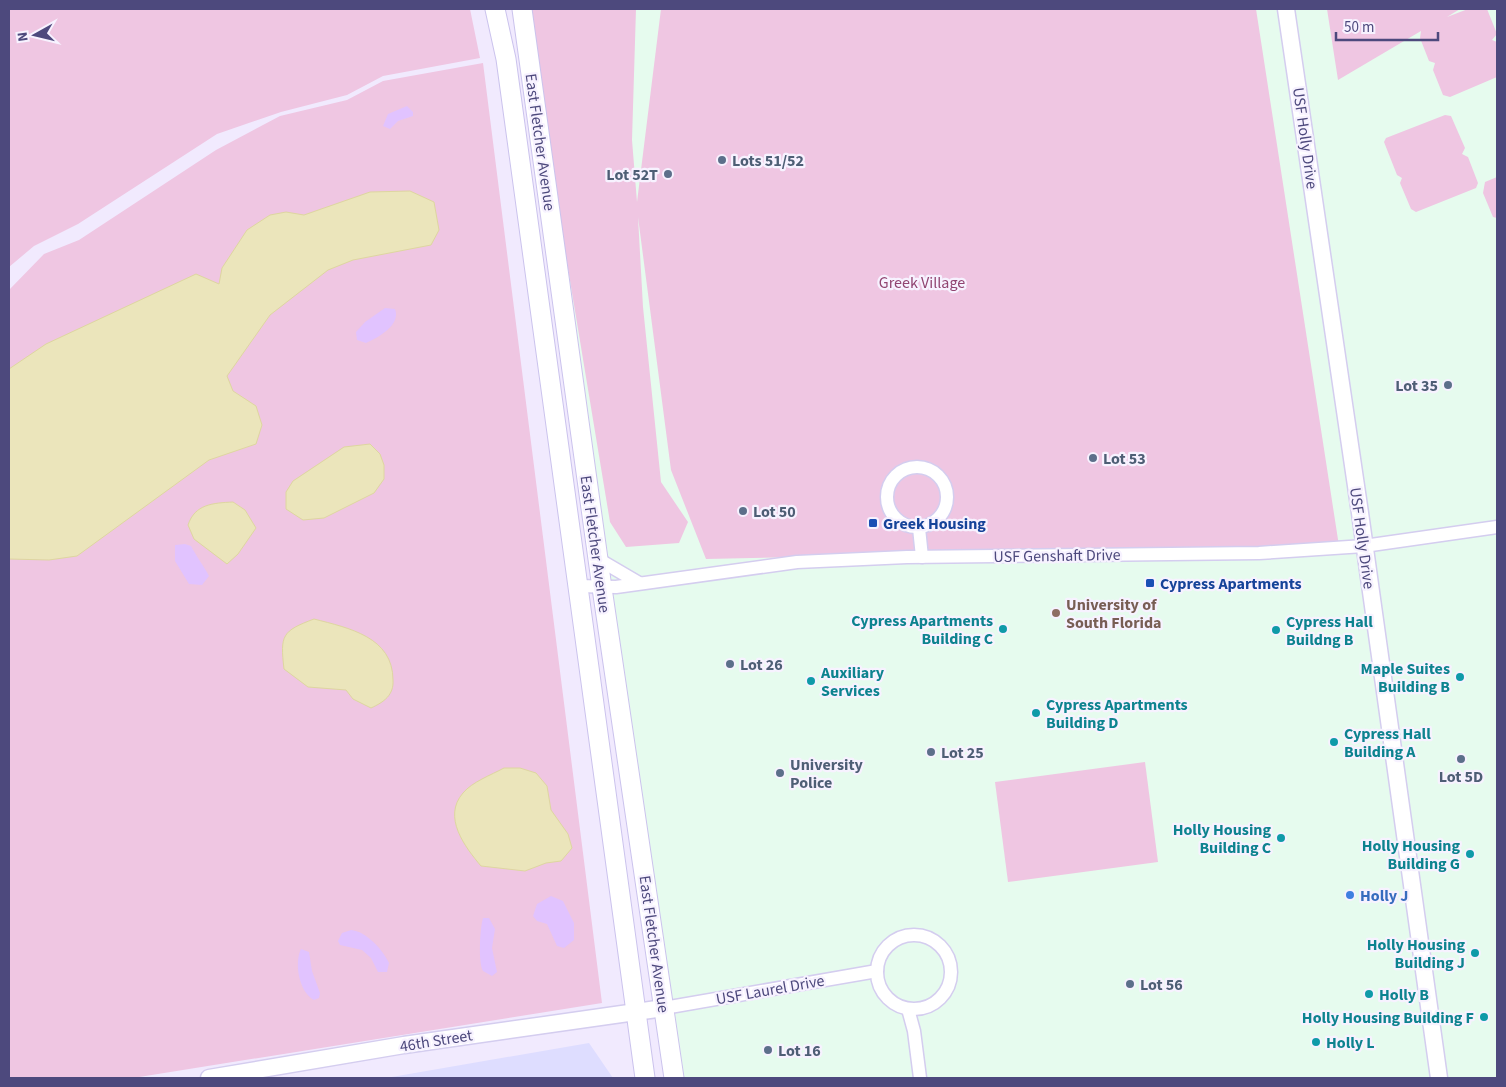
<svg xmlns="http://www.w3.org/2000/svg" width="1506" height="1087" viewBox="0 0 1506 1087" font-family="'Source Sans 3',sans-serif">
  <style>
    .commercial { fill: #deddff }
    .education { fill: #e6fbee }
    .green { fill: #efc6e2 }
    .sand { fill: #e1c3ff }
    .water { fill: #ebe5bb; stroke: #ded6a0 }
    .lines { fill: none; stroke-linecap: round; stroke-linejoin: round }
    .minor-casing { stroke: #d4cdef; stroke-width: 15 }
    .tertiary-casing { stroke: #d4cdef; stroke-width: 19 }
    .secondary-casing { stroke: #cbc3ed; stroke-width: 21 }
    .minor { stroke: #fff; stroke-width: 12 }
    .tertiary { stroke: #fff; stroke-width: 16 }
    .secondary { stroke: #fff; stroke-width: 19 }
    .service-dot { fill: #5c6f8a; stroke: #f7f2ff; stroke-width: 2 }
    .transit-dot { fill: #1a4fb4; stroke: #f7f2ff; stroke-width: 2 }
    .education-dot { fill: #8d6e63; stroke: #f7f2ff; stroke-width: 2 }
    .culture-dot { fill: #0f9aa8; stroke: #f7f2ff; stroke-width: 2 }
    .shop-dot { fill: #3f7fe0; stroke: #f7f2ff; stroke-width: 2 }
    .labels { text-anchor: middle; stroke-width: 4.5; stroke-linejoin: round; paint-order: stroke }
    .street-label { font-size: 16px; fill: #4d497d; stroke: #f7f2ff }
    .service-label { font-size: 16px; font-weight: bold; fill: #4e5e75; stroke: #f7f2ff; text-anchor: start }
    .park-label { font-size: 16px; fill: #914471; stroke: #f7f2ff }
    .transit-label { font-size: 16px; font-weight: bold; fill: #164399; stroke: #f7f2ff; text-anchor: start }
    .education-label { font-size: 16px; font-weight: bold; fill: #785e54; stroke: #f7f2ff; text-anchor: start }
    .culture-label { font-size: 16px; font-weight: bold; fill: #0d838f; stroke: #f7f2ff; text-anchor: end }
    .shop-label { font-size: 16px; font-weight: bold; fill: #366cbe; stroke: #f7f2ff; text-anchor: start }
  </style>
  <rect width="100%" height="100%" fill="#f1eafe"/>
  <path class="commercial" d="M589,1043L613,1078H386Z"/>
  <path class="education" d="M531,9H1497V1078H680Z"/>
  <g class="green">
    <path d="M9,9H470L480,58L383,76L347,95L281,112L217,134L78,224L34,246L9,267Z"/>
    <path d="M525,9H636L632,140L637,202L661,9H1256L1339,546L706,559L671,470L638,217L643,307L661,482L688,522L679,543L626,547L610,522Z"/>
    <path d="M1327,9H1460L1447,17L1468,9H1487L1497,34L1492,40L1497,42V77L1450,97L1443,95L1433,70L1435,63L1429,61L1420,38L1421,31L1338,80Z"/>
    <path d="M483,63L602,1003L133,1078H9V290L44,254L79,240L216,150L280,116L347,100L383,81Z"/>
    <path d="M1445,115L1451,116L1465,148L1462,154L1468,157L1478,183L1476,188L1416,212L1411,209L1400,183L1402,178L1397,175L1384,142L1386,138Z"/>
    <path d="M1497,177V218L1493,217L1483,193L1485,182Z"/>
    <path d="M1145,762L1158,862L1008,882L995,782Z"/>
  </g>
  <g class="sand">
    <path d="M407,106L413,112V116L398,121L390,129L383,126L388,114Z"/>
    <path d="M385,308L395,309C401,325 379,337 366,343L357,340L356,332L365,322Z"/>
    <path d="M185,544L191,546C195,554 207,571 209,576L202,585L189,584L175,561V545Z"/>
    <path d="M551,896L563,901L574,923V940L564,948L557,946L547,924L537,921L533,916L537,904Z"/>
    <path d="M483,918H489L495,929L492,948L497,972L492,976L483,971C478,962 480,928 483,918Z"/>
    <path d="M351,930C366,931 383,950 389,963L387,972H378L371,958L362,950L340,945L338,941L342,933Z"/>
    <path d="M301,949L309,952L312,971L320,993L319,998L314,1000C299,992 294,963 301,949Z"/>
  </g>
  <g class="water">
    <path d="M410,191L434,202L439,230L431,245L353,260L328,270L270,315L227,376L233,391L256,406L262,425L256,444L209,460L77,556L49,560L9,559V369L46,344L196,274L219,284L222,268L247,230L270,215L286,212L304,215L370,192Z"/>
    <path d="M370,444L380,454L384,465V479L374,493L324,518L303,520L286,509V492L293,481L344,447Z"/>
    <path d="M233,502L245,510L256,528L238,554L227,564L194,539L188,525C195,504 213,503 233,502Z"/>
    <path d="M314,619C349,628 393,637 393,680C394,695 384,702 371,708L353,699L346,690L308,687L284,669C280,635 282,631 314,619Z"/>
    <path d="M504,768H520L536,773L547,786L551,810L568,834L572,848L561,861L546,863L525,871L481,866C465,847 442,817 463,793C472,782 491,775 504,768Z"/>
  </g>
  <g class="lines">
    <defs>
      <g id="minor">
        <circle cx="917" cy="497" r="30"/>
        <path d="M919,528L922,557"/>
        <path d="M598,559L639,583"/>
        <path d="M578,586L616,587L797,562L907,557L1259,553L1364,546L1497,527"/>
        <circle cx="914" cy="972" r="37"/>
        <path d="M664,1008L877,971"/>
        <path d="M908,1009L914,1031L920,1078"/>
      </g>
      <g id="tertiary">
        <path d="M1286,9L1360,513L1439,1078"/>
        <path d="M209,1078L404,1045L664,1008"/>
      </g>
      <g id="secondary">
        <path d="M495,9L506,59L645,1078"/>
        <path d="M522,9L602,588L674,1078"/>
      </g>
    </defs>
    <use href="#minor" class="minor-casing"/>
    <use href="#tertiary" class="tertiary-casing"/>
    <use href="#secondary" class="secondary-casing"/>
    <use href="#minor" class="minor"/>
    <use href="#tertiary" class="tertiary"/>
    <use href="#secondary" class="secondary"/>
  </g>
  <g class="service-dot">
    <circle cx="722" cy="160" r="5"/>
    <circle cx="668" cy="174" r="5"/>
    <circle cx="1448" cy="385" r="5"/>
    <circle cx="1093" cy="458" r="5"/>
    <circle cx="743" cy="511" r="5"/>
    <circle cx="730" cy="664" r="5"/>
    <circle cx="931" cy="752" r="5"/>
    <circle cx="1461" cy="759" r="5"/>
    <circle cx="780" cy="773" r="5"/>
    <circle cx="1130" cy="984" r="5"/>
    <circle cx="768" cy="1050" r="5"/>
  </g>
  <g class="transit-dot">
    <rect x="868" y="518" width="10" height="10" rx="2.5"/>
    <rect x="1145" y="578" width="10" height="10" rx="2.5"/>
  </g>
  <circle class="education-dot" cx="1056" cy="613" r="5"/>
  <g class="culture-dot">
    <circle cx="1003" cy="629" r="5"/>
    <circle cx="1276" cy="630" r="5"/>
    <circle cx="1460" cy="677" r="5"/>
    <circle cx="811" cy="681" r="5"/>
    <circle cx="1036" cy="713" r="5"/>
    <circle cx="1334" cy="742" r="5"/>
    <circle cx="1281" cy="838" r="5"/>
    <circle cx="1470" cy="854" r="5"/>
    <circle cx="1475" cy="953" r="5"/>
    <circle cx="1369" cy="994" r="5"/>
    <circle cx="1484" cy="1017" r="5"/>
    <circle cx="1316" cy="1042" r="5"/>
  </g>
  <circle class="shop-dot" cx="1350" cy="895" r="5"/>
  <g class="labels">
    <g class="street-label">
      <text transform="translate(1306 138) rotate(82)" y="6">USF Holly Drive</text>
      <text transform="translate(541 142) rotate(82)" y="6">East Fletcher Avenue</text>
      <text transform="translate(1363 538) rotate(82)" y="6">USF Holly Drive</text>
      <text transform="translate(596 544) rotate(82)" y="6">East Fletcher Avenue</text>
      <text transform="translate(1057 555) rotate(-1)" y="6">USF Genshaft Drive</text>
      <text transform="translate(655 944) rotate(82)" y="6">East Fletcher Avenue</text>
      <text transform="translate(770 989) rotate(-10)" y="6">USF Laurel Drive</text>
      <text transform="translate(436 1040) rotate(-9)" y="6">46th Street</text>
    </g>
    <g class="service-label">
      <text x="732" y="166">Lots 51/52</text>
      <text x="658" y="180" text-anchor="end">Lot 52T</text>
      <text x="1438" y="391" text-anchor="end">Lot 35</text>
      <text x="1103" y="464">Lot 53</text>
      <text x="753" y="517">Lot 50</text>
      <text x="740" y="670">Lot 26</text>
      <text x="941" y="758">Lot 25</text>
      <text x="790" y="770">University<tspan x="790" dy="18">Police</tspan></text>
      <text x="1461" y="782" text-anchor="middle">Lot 5D</text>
      <text x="1140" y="990">Lot 56</text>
      <text x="778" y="1056">Lot 16</text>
    </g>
    <g class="park-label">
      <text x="922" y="288">Greek Village</text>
    </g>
    <g class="transit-label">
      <text x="883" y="529">Greek Housing</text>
      <text x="1160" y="589">Cypress Apartments</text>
    </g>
    <g class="education-label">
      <text x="1066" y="610">University of<tspan x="1066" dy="18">South Florida</tspan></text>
    </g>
    <g class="culture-label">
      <text x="993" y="626">Cypress Apartments<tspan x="993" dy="18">Building C</tspan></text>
      <text x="1286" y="627" text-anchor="start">Cypress Hall<tspan x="1286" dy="18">Buildng B</tspan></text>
      <text x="1450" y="674">Maple Suites<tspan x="1450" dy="18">Building B</tspan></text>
      <text x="821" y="678" text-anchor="start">Auxiliary<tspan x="821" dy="18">Services</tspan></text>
      <text x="1046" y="710" text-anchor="start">Cypress Apartments<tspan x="1046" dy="18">Building D</tspan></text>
      <text x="1344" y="739" text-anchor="start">Cypress Hall<tspan x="1344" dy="18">Building A</tspan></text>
      <text x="1271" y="835">Holly Housing<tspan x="1271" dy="18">Building C</tspan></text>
      <text x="1460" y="851">Holly Housing<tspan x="1460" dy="18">Building G</tspan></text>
      <text x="1465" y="950">Holly Housing<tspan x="1465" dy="18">Building J</tspan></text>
      <text x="1379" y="1000" text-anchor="start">Holly B</text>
      <text x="1474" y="1023">Holly Housing Building F</text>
      <text x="1326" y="1048" text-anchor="start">Holly L</text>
    </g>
    <g class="shop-label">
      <text x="1360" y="901">Holly J</text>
    </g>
  </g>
  <rect width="1506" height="1087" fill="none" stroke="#4d497d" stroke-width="20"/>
  <g transform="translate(35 35) rotate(262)" stroke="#f7f2ff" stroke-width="4" paint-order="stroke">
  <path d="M0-4L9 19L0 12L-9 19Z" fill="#4d497d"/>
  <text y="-8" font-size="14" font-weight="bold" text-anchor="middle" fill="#4d497d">N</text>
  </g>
  <path d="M1336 32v8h102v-8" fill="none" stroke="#4d497d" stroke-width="2.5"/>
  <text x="1344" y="32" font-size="15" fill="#4d497d" stroke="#f7f2ff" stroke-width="4" paint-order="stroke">50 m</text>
</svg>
